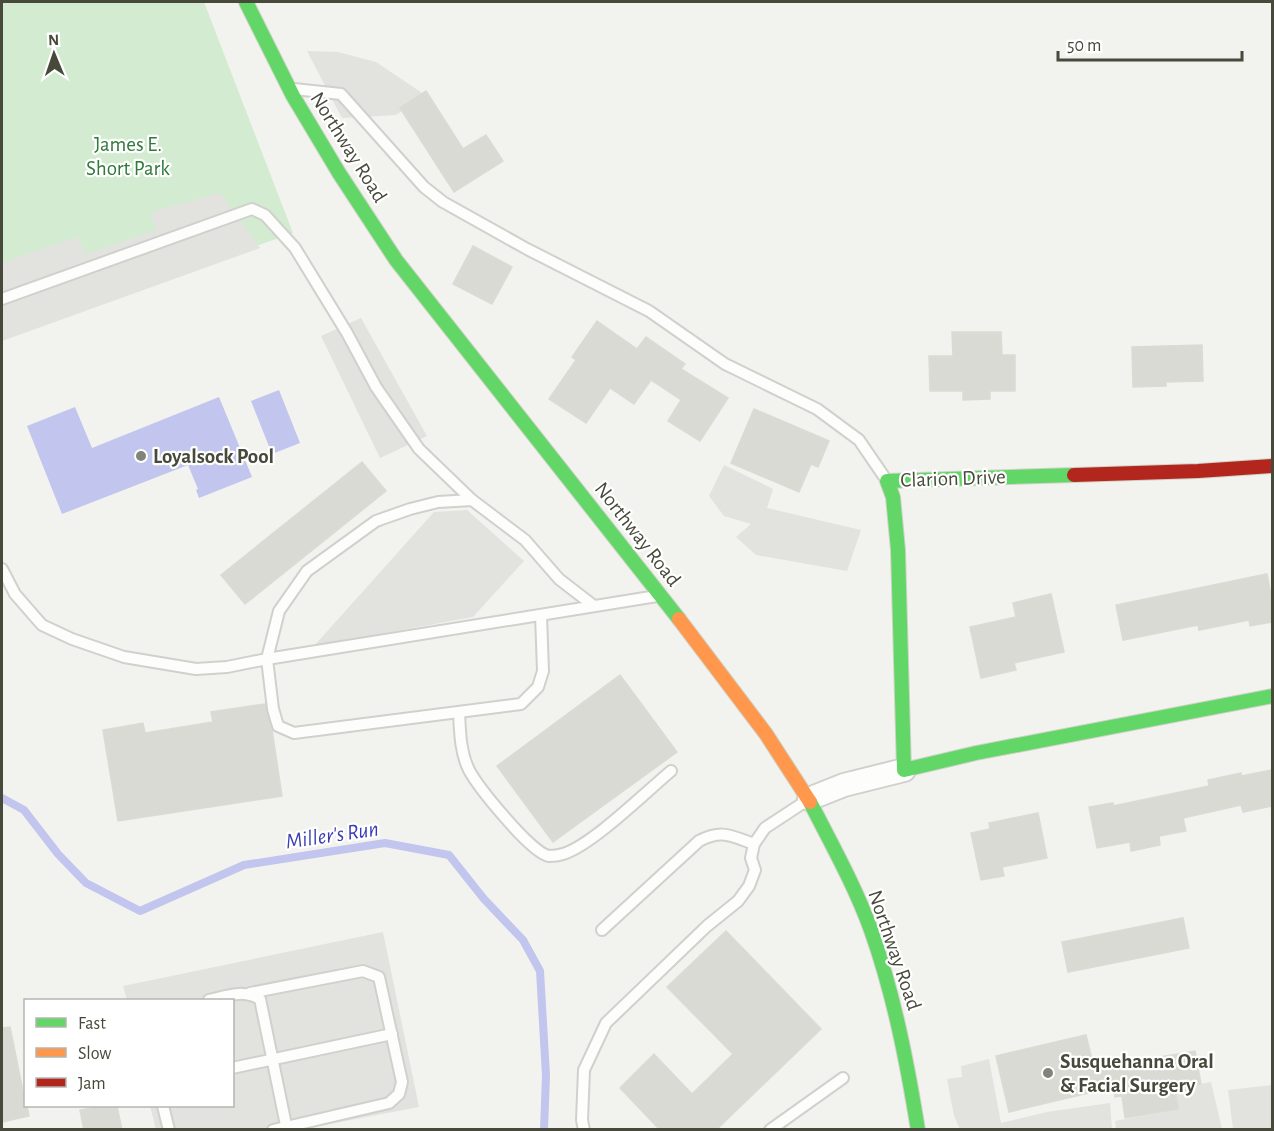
<svg xmlns="http://www.w3.org/2000/svg" width="1274" height="1131" viewBox="0 0 1274 1131" font-family="'Alegreya Sans',sans-serif">
  <style>
    .green { fill: #d3ecd1 }
    .parking { fill: #e2e2de }
    .water { fill: #c2c5ed }
    .lines { fill: none; stroke-linecap: round; stroke-linejoin: round }
    .stream { stroke: #c2c5ed; stroke-width: 8 }
    .building { fill: #d8dad3; stroke: #dadbd4; stroke-width: 1.5 }
    .lane-casing { stroke: #d0d1cc; stroke-width: 14 }
    .street-casing { stroke: #d0d1cc; stroke-width: 26 }
    .fast-casing { stroke: #d0d3c8; stroke-width: 16 }
    .slow-casing { stroke: #d0d3c8; stroke-width: 16 }
    .jam-casing { stroke: #d0d3c8; stroke-width: 16 }
    .lane { stroke: #fdfdfc; stroke-width: 10 }
    .street { stroke: #fdfdfc; stroke-width: 22 }
    .fast { stroke: #63d668; stroke-width: 14 }
    .slow { stroke: #ff974d; stroke-width: 14 }
    .jam { stroke: #b3261e; stroke-width: 14 }
    .poi-dot { fill: #838479; stroke: #fff; stroke-width: 2 }
    .labels { text-anchor: middle; stroke-width: 4.5; stroke-linejoin: round; paint-order: stroke }
    .park-label { font-size: 21px; fill: #30793c; stroke: #fff }
    .street-label { font-size: 21px; fill: #47493a; stroke: #fff }
    .poi-label { font-size: 21px; font-weight: bold; fill: #47493a; stroke: #fff; text-anchor: start }
    .water-label { font-size: 22px; font-style: italic; fill: #393db0; stroke: #fff }
  </style>
  <rect width="100%" height="100%" fill="#f2f3ee"/>
  <path class="green" d="M2,2H204L293,233L2,336Z"/>
  <g class="parking">
    <path d="M307,51L338,52L376,62L425,95L396,115L342,118Z"/>
    <path d="M220,193L260,248L2,341V263L77,237L86,254L156,230L151,212Z"/>
    <path d="M361,318L427,436L380,458L321,336Z"/>
    <path d="M724,465L773,489L767,508L861,530L847,571L756,555L736,537L751,524L724,516L709,496Z"/>
    <path d="M467,510L524,561L473,617L314,646L434,512Z"/>
    <path d="M383,932L419,1107L303,1129H156L150,1106H232V1000H127L123,986Z"/>
    <path d="M989,1059L1001,1123L1047,1112L1110,1103L1112,1129H960L954,1116L947,1079L962,1077L961,1066Z"/>
    <path d="M1211,1082L1222,1129H1116L1115,1121L1178,1109L1175,1089Z"/>
    <path d="M1272,1085V1129H1233L1228,1090Z"/>
  </g>
  <g class="water">
    <path d="M279,390L300,443L272,454L251,401Z"/>
    <path d="M219,397L252,477L199,498L196,490L198,489L188,465L62,514L27,426L75,407L92,448Z"/>
  </g>
  <g class="lines">
    <path class="stream" d="M2,798L24,810L58,854L86,883L140,911L244,865L385,843L449,855L484,899L523,940L540,971L546,1075L544,1130"/>
  </g>
  <g class="building">
    <path d="M426,91L463,149L486,135L503,161L454,192L400,108Z"/>
    <path d="M473,246L512,267L492,304L453,284Z"/>
    <path d="M597,321L637,349L646,337L685,364L681,369L728,398L700,441L668,421L681,400L651,380L634,404L610,388L586,423L549,399L576,360L572,357Z"/>
    <path d="M952,332H1001L1002,355H1015V391H990V399L963,400V391H930L929,356H953Z"/>
    <path d="M1202,345L1203,381L1166,382V386L1133,387L1132,347Z"/>
    <path d="M754,409L829,441L818,467L811,464L799,492L731,463Z"/>
    <path d="M362,462L386,491L245,604L221,575Z"/>
    <path d="M1267,574L1272,601V622L1250,626L1249,620L1199,630L1198,625L1123,640L1116,605Z"/>
    <path d="M1051,594L1064,652L1014,663L1016,670L981,678L970,627L1016,617L1013,603Z"/>
    <path d="M620,675L677,752L553,842L497,766Z"/>
    <path d="M265,704L272,730L282,796L118,821L103,730L143,723L145,733L213,722L211,712Z"/>
    <path d="M1272,770V806L1243,812L1241,805L1183,818L1186,831L1159,836L1160,845L1131,851L1130,842L1097,848L1089,807L1113,803V806L1209,786L1208,780L1241,773V776Z"/>
    <path d="M1038,813L1047,858L1002,867L1004,876L981,880L971,833L990,829L989,823Z"/>
    <path d="M1183,918L1189,948L1068,972L1062,942Z"/>
    <path d="M726,931L821,1029L716,1130H660L620,1088L654,1054L692,1094L733,1054L667,987Z"/>
    <path d="M10,1027L26,1106H27L29,1116L2,1122V1028Z"/>
    <path d="M1086,1035L1094,1068L1195,1051L1201,1084L1175,1089L1178,1109L1125,1118L1122,1096L1115,1097L1114,1087L1009,1112L996,1056Z"/>
    <path d="M102,1106H117L122,1130H84L80,1110Z"/>
  </g>
  <g class="lines">
    <defs>
      <g id="lane">
        <path d="M294,89L341,94L424,187L443,202L527,249L649,311L725,364L817,409L859,440L885,478"/>
        <path d="M2,299L252,209L265,215L295,248L347,333L376,387L419,449L472,500"/>
        <path d="M2,569L15,594L42,625L72,639L124,657L196,669L227,667L267,659L273,709L278,726L294,733L521,704L538,687L543,671L541,615"/>
        <path d="M594,606L559,579L525,540L472,500L438,502L410,509L376,521L307,571L279,611L267,659L657,596"/>
        <path d="M459,712C460,731 460,752 469,770C478,787 531,853 549,856C553,856 560,855 563,854C591,846 646,792 671,771"/>
        <path d="M602,930L699,841C722,829 731,836 754,844"/>
        <path d="M250,993L363,971L379,977L402,1082L399,1094L389,1103L273,1130"/>
        <path d="M209,1000C227,996 242,989 260,999L287,1130"/>
        <path d="M232,1068L392,1034"/>
        <path d="M163,1106L169,1130"/>
        <path d="M584,1130L582,1120L584,1070L606,1023L707,926L738,901L749,886L755,870L751,858L754,844L765,828L806,801"/>
        <path d="M770,1130L843,1078"/>
      </g>
      <path id="street" d="M809,799L844,785L904,770"/>
      <g id="fast">
        <path d="M246,2L293,96L339,173L396,260L679,619"/>
        <path d="M1074,475L887,481L893,497L898,550L904,770L976,753L1272,696"/>
        <path d="M810,802C831,843 855,886 871,930C894,995 907,1062 918,1130"/>
      </g>
      <path id="slow" d="M679,619L766,734L810,802"/>
      <path id="jam" d="M1074,475L1198,471L1272,466"/>
    </defs>
    <use href="#lane" class="lane-casing"/>
    <use href="#street" class="street-casing"/>
    <use href="#fast" class="fast-casing"/>
    <use href="#slow" class="slow-casing"/>
    <use href="#jam" class="jam-casing"/>
    <use href="#lane" class="lane"/>
    <use href="#street" class="street"/>
    <use href="#fast" class="fast"/>
    <use href="#slow" class="slow"/>
    <use href="#jam" class="jam"/>
  </g>
  <g class="poi-dot">
    <circle cx="141" cy="456" r="6"/>
    <circle cx="1048" cy="1073" r="6"/>
  </g>
  <g class="labels">
    <g class="park-label">
      <text x="128" y="151">James E.<tspan x="128" dy="24">Short Park</tspan></text>
    </g>
    <g class="street-label">
      <text transform="translate(349 147) rotate(58)" y="7">Northway Road</text>
      <text transform="translate(953 478) rotate(-2)" y="7">Clarion Drive</text>
      <text transform="translate(638 534) rotate(52)" y="7">Northway Road</text>
      <text transform="translate(895 950) rotate(71)" y="7">Northway Road</text>
    </g>
    <g class="poi-label">
      <text x="153" y="463">Loyalsock Pool</text>
      <text x="1060" y="1068">Susquehanna Oral<tspan x="1060" dy="24">&amp; Facial Surgery</tspan></text>
    </g>
    <g class="water-label">
      <text transform="translate(332 834) rotate(-8)" y="8">Miller's Run</text>
    </g>
  </g>
  <rect width="1274" height="1131" fill="none" stroke="#47493a" stroke-width="6"/>
  <rect x="24" y="999" width="210" height="108" fill="#ffffff" stroke="#b5b6b0" stroke-width="1.5"/>
  <rect x="36" y="1018" width="30" height="9" fill="#63d668" stroke="#b5b6b0" stroke-width="1.5"/>
  <text x="78" y="1029" font-size="18" fill="#47493a">Fast</text>
  <rect x="36" y="1048" width="30" height="9" fill="#ff974d" stroke="#b5b6b0" stroke-width="1.5"/>
  <text x="78" y="1059" font-size="18" fill="#47493a">Slow</text>
  <rect x="36" y="1078" width="30" height="9" fill="#b3261e" stroke="#b5b6b0" stroke-width="1.5"/>
  <text x="78" y="1089" font-size="18" fill="#47493a">Jam</text>
  <g transform="translate(54 54) rotate(358)" stroke="#ffffff" stroke-width="4.5" paint-order="stroke">
  <path d="M0-4.5L10 22L0 15L-10 22Z" fill="#47493a"/>
  <text y="-9" font-size="16" font-weight="bold" text-anchor="middle" fill="#47493a">N</text>
  </g>
  <path d="M1058 51v9h184v-9" fill="none" stroke="#47493a" stroke-width="3"/>
  <text x="1067" y="51" font-size="18" fill="#47493a" stroke="#ffffff" stroke-width="4.5" paint-order="stroke">50 m</text>
</svg>
